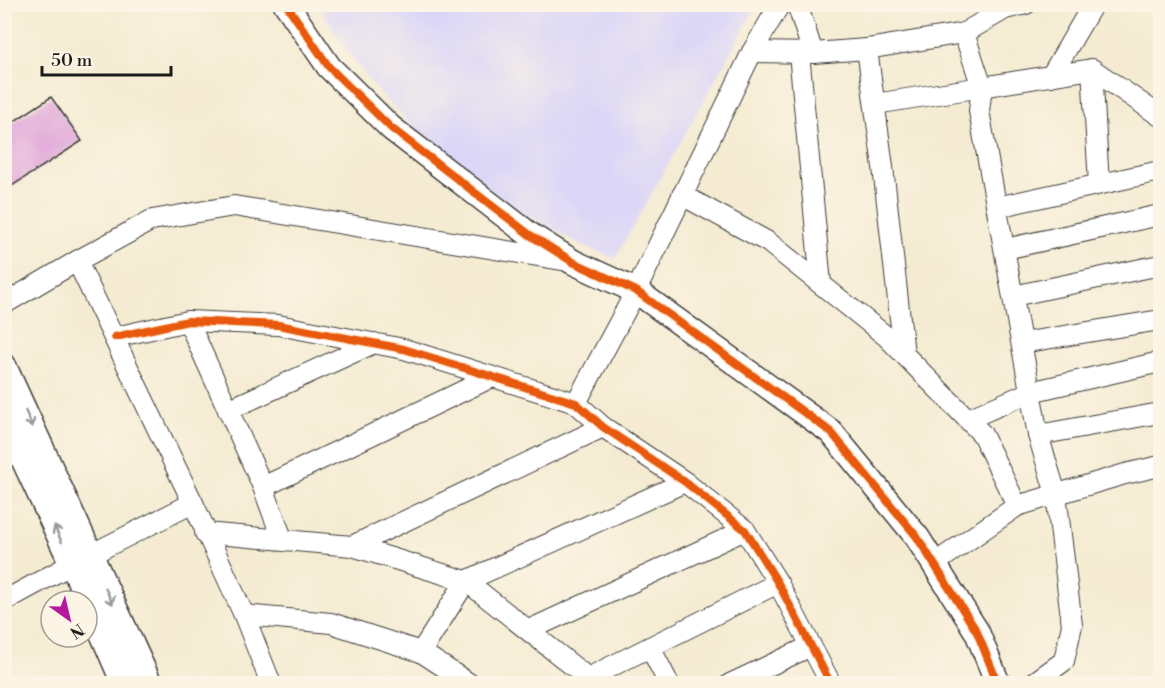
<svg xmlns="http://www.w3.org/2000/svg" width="1165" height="688" viewBox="0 0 1165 688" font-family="'Libre Bodoni',serif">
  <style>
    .built { fill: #dbd6f7 }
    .building { fill: #dd9ed8 }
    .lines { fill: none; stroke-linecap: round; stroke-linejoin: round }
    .minor-casing { stroke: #3c3b37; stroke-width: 22 }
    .tertiary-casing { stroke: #3c3b37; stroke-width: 27 }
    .minor { stroke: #fff; stroke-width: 20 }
    .tertiary { stroke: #fff; stroke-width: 24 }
    .cycleway-casing { stroke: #fcf5e5; stroke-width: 11 }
    .cycleway { stroke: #e8590c; stroke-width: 8 }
    .oneway { stroke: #999 }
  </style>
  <rect width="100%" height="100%" fill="#fcf5e5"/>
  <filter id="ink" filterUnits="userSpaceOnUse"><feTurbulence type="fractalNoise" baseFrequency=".0167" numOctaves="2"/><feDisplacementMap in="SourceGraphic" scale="12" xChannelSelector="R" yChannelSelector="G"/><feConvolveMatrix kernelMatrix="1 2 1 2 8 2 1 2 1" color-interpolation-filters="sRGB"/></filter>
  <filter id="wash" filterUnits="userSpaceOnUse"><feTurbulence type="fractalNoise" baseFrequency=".008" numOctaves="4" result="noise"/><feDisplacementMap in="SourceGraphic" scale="24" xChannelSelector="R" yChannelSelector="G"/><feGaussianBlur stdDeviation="1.35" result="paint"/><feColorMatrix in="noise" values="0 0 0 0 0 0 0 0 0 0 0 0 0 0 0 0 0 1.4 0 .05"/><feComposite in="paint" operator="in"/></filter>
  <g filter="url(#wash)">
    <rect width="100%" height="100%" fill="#f4ebd2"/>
    <path class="built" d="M318,5H757L615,259L580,244L513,208L424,139L371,83L348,52Z"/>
    <g id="blocks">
      <path class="building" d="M51,97L82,141L4,191V128Z"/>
    </g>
  </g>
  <g filter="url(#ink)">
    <use href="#blocks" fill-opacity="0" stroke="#3c3b37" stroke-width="1.5"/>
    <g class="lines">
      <defs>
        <g id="minor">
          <path d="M797,4L813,53"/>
          <path d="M964,33L1005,9L1026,4"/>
          <path d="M867,49L883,167L904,354"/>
          <path d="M752,52L813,53L867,49L964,33L982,87L1092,69L1160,116"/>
          <path d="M799,53L821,284"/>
          <path d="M1092,69L1099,184"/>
          <path d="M1051,76L1093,4"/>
          <path d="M875,104L982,87L979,111L1038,435L1056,494L1072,625L1064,661L1032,684"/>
          <path d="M682,195L768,242L887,337L982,434L1017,506"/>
          <path d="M997,207L1160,171"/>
          <path d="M1005,249L1160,215"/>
          <path d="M77,261L193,503L244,615L271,684"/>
          <path d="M1013,296L1160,265"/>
          <path d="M4,304L77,261L152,220L234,206L568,261"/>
          <path d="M188,321L263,487L283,541"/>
          <path d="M115,337L188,321L278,325L404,349L576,403L603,427L685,482L745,530L778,583L831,684"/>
          <path d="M1022,343L1160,320"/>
          <path d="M576,403L636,291L752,52L780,4"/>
          <path d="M228,410L374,343"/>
          <path d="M968,419L1030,392L1160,362"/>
          <path d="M1038,435L1160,413"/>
          <path d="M263,487L492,377"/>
          <path d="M205,533L352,546L466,581L588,678L778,583"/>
          <path d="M352,546L603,427"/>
          <path d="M934,564L1017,506L1125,474L1160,466"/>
          <path d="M4,601L72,564L193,503"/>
          <path d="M244,615L331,623L421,652L470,684"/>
          <path d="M529,630L745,530"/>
          <path d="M650,647L669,684"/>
          <path d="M421,652L466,581L685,482"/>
          <path d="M730,684L811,646"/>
        </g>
        <g id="tertiary">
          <path d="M286,4L329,67L391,128L530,235L573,262L636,291L831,432L917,537L977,632L998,684"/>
          <path d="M4,366L150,684"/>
          <path d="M4,418L72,564L124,684"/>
        </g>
      </defs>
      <use href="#minor" class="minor-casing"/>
      <use href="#tertiary" class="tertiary-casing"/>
      <use href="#minor" class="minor"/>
      <use href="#tertiary" class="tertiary"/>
      <defs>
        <g id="cycleway">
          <path d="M286,4L329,67L391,128L530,235L573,262L636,291L831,432L917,537L977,632L998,684"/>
          <path d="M115,337L188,321L278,325L404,349L576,403L603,427L685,482L745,530L778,583L831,684"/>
        </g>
      </defs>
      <use href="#cycleway" class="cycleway-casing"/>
      <use href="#cycleway" class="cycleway"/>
    </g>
    <defs><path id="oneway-shaft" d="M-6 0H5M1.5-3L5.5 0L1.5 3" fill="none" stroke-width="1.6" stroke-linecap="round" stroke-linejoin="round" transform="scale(1.5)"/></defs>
    <g class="oneway">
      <use href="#oneway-shaft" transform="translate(29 419) rotate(66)"/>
      <use href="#oneway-shaft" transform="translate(58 534) rotate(-115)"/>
      <use href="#oneway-shaft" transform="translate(109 596) rotate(65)"/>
    </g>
  </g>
  <rect width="1165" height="688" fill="none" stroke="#fcf5e5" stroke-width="24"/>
  <g transform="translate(69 619) rotate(146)"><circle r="28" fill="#fcf5e5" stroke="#a29e95" stroke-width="1.5"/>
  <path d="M0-4.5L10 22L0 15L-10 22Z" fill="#b5179e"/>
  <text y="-9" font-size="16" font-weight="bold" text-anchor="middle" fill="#1c1c1c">N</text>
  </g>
  <path d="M42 66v9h129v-9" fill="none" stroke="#1c1c1c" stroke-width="3"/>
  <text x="51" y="66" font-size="18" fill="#1c1c1c" stroke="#fcf5e5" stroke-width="4.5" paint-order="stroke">50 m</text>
</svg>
